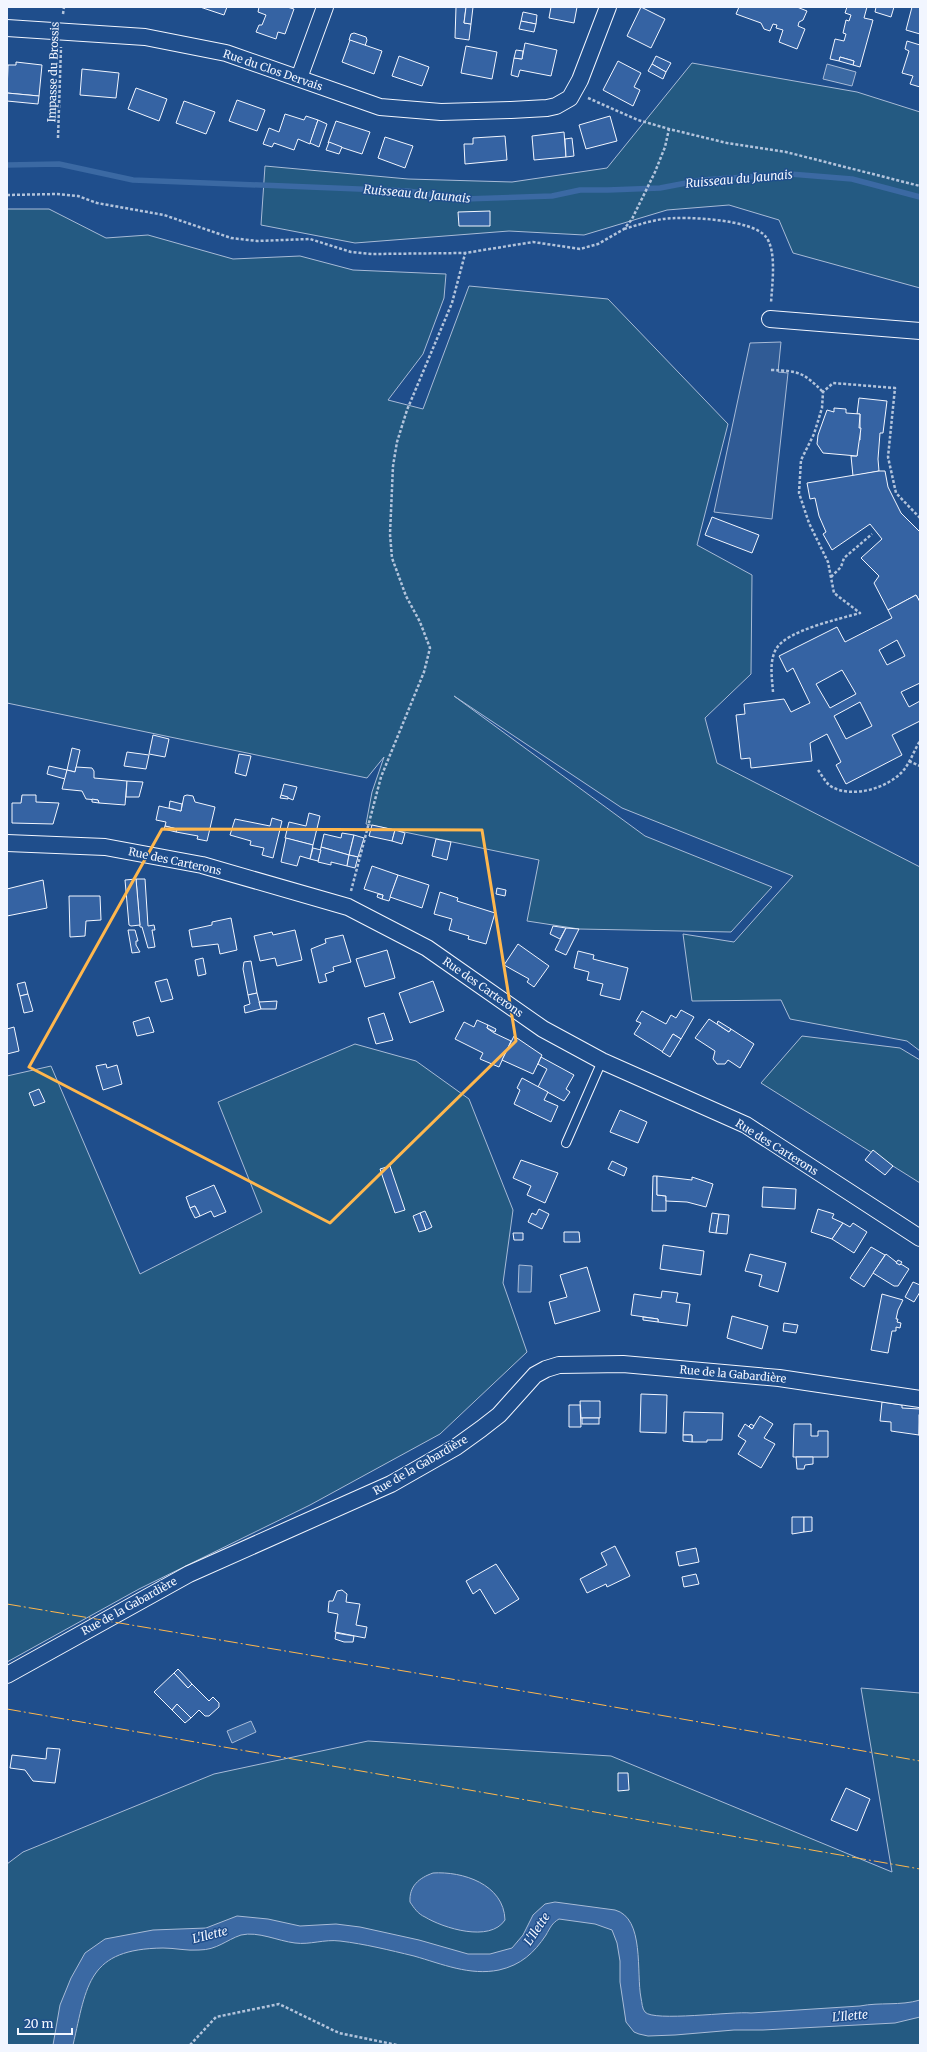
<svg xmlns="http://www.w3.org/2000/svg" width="927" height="2052" viewBox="0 0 927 2052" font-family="Merriweather,serif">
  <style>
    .green { fill: #245a82; stroke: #a8bbd7 }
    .parking { fill: #305b95; stroke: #a8bbd7 }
    .water { fill: #3b69a3; stroke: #a8bbd7 }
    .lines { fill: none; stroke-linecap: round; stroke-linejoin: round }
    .stream { stroke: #3b69a3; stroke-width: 5.5 }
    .building { fill: #3563a3; stroke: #f2f6ff; fill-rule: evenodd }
    .lane-casing { stroke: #f2f6ff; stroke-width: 10 }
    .street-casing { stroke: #f2f6ff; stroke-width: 18 }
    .path { stroke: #b3c4dc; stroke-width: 2.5; stroke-dasharray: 3 2; stroke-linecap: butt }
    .lane { stroke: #1f4e8c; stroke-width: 8 }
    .street { stroke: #1f4e8c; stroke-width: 16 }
    .power { stroke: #ffb74d; stroke-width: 1; stroke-dasharray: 14 3 2 3; stroke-linecap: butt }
    .marked { fill: none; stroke: #ffb74d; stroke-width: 3; stroke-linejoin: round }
    .labels { text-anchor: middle; stroke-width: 3; stroke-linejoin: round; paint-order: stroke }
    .street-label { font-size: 11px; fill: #f2f6ff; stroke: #1f4e8c }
    .water-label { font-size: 12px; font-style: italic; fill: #f2f6ff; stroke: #1f4e8c }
  </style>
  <rect width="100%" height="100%" fill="#1f4e8c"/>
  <g class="green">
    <path d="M692,63L857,92L920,112V288L793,253L779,220L729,205L667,210L584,235L509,231L355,243L261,225L265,166L408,179L512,182L607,168Z"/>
    <path d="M7,209H49L106,238L148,235L233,259L300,256L353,270L446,274L444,298L423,354L388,400L423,409L469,286L608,299L728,424L697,545L752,575L751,674L705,718L717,763L920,867V1051L907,1041L790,1019L781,1000L692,1001L683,934L734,942L793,876L622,808L454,696L645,836L772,887L731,932L579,929L527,921L539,860L366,824L372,792L384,757L367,778L7,703Z"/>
    <path d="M802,1036L900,1048L920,1060V1183L761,1083Z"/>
    <path d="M355,1044L416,1061L469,1099L513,1210L503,1283L527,1352L440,1434L310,1505L139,1589L7,1662V1076L51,1066L140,1274L262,1212L218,1102Z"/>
    <path d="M861,1688L920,1693V2045H7V1864L23,1852L214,1774L368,1741L611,1756L892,1872Z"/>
  </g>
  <path class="parking" d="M781,342L778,372L788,373L772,519L714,512L750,343Z"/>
  <g class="water">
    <path d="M827,64L856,72L852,86L823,79Z"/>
    <path d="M519,1265L532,1266L531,1292H518Z"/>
    <path d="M251,1721L256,1732L232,1743L227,1731Z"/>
    <path d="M433,1873C462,1871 504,1884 505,1920C490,1943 443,1928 425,1917C418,1914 414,1908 410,1902C409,1886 419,1878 433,1873Z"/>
    <path d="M555,1902L615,1910C645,1918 636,1973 641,1998C642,2002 642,2009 645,2012C653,2022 733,2011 751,2013L860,2006C880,2002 900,2006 920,2000V2017L895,2023L763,2030H734L675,2035L648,2036L639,2034L634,2032L626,2022L620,1982V1961L617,1943L612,1930L595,1924L559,1919C552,1923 550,1928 546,1935C534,1953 521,1965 499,1970C470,1976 442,1964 414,1956C389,1950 365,1944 340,1941C324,1939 310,1945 295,1943C278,1941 258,1931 241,1935C226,1940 217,1950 199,1950C187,1951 175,1948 163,1948C88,1949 87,1984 73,2045H53L60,2005L71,1978L85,1953L105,1939L153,1930L206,1928L237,1916L268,1919L300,1926L336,1924L360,1927L419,1940L468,1954H490L512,1948L523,1935L533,1915L545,1904Z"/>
  </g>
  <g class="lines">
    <path class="stream" d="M7,165L59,164L133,180L408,191L464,199L552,196L580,190H608L660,188L702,180L790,174L852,179L920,197"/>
  </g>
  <g class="building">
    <path d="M200,7H227L224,15Z"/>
    <path d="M259,7H287L294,9L285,34L278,32L276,39L256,32L259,25H262L266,15L258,12Z"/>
    <path d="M456,7H466L464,23L471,24L469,40L455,38Z"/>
    <path d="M466,7H473L471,24L464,23Z"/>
    <path d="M551,7H577L574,23L549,18Z"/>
    <path d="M641,7L665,19L651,48L627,36Z"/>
    <path d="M739,7H797L807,11L803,20L799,22L798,26L805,29L797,49L779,42L783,30L776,28L777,25L773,24L770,31L764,29L761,23L736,14Z"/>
    <path d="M847,7H867L864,18L873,20L860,67L853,65L854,61L840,57L839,61L830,59L835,39L844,41L846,34L843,33L846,20L849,21L851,15L845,13Z"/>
    <path d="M876,7H894L891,17L875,12Z"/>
    <path d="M912,7H920V34L906,30Z"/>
    <path d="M523,12L537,15L536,24L521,21Z"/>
    <path d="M521,21L536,24L534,32L519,29Z"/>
    <path d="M354,33L366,37L367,40L365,46L349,40L351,34Z"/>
    <path d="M350,40L382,51L374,74L342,62Z"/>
    <path d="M907,41L920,45V87L910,84L913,76L902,73L909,51L905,49Z"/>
    <path d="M525,43L557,50L551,76L520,70L518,77L511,75L514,58L522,59Z"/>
    <path d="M466,46L497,52L492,79L461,73Z"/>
    <path d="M516,50L523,51L522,59L514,58Z"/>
    <path d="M399,56L429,67L422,86L392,76Z"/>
    <path d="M656,56L671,63L666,72L652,64Z"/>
    <path d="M840,57L854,61L853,65L839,61Z"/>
    <path d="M618,61L641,73L634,87L640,90L633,106L603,90Z"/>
    <path d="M16,62L42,65L39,96L7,93L8,65H16Z"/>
    <path d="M652,64L666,72L663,79L648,71Z"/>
    <path d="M82,69L119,73L116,98L80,95Z"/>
    <path d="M136,88L167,99L159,121L128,109Z"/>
    <path d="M7,93L39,96L38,104L7,101Z"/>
    <path d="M237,100L265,110L257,131L229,121Z"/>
    <path d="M184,101L215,112L206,134L176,123Z"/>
    <path d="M285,114L304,120L306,116L318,120L310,144L298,139L294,150L274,143L272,147L263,144L269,128L279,132Z"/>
    <path d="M610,116L617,141L586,149L579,125Z"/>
    <path d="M318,120L327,124L319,147L310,143Z"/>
    <path d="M336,121L370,132L362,154L328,143Z"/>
    <path d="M564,132L566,157L534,160L532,136Z"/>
    <path d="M505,136L507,160L465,164L464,144H473V138Z"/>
    <path d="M385,137L413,146L405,168L378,158Z"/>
    <path d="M572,138L574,156L566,157L565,139Z"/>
    <path d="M329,142L342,147L339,154L326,150Z"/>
    <path d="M490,211V226H459L458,212Z"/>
    <path d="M859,398L887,401L883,433H880L878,459L879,471L853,476L851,456H857L858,440H860V414H857Z"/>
    <path d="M834,408L846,409V413L860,414L859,428H861L857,456L823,453L817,444L818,435L827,410L834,412Z"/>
    <path d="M879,471H885L888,487L901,513L920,532V602L916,595L888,610L874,583L879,576L861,558L882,539L870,524L832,550L823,534L826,532L819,516L815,498L810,499L807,483Z"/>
    <path d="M712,517L759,535L752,553L705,535Z"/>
    <path d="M916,595L920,602V683L901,692L909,707L920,701V721L892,735L902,755L846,784L836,765L841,762L827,734L810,743L812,761L751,768L750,758L741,759L736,715L745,714L744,704L784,699L791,712L810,703L793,668L787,672L779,656L837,627L845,642L892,618L888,610ZM897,640L905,656L887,665L879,650ZM842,670L856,694L830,708L816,684ZM860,702L872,726L846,739L834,716Z"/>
    <path d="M153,735L169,739L165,757L149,754Z"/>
    <path d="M72,748L80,750L75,772L67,770Z"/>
    <path d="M127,752L149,755L146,769L124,766Z"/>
    <path d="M239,754L251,756L246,776L235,773Z"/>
    <path d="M49,766L67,770L65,779L47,774Z"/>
    <path d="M76,767L92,768L94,771V778L127,781L125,805L99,803L98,800L86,799L82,791L62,789L67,770L75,772Z"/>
    <path d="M127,781L143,782L139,797H126Z"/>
    <path d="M284,784L297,787L293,800L281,795Z"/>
    <path d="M22,795H36V802L59,803L53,824L12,823V803H21Z"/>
    <path d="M187,795L193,796L195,802L215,807L207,841L197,839L198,836L176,832L177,829L165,826L166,822L156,820L159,806L181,811L184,796Z"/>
    <path d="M281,795L288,797V799L280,798Z"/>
    <path d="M92,799L98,800L99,803L92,802Z"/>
    <path d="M170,801L182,804L181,811L169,808Z"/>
    <path d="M309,813L320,816L313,845L285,838L289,822L306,826Z"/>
    <path d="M272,818L282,821L273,858L262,855L264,848L250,845L251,841L230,835L235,819L270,826Z"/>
    <path d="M372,825L395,830L392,841L369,836Z"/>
    <path d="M165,826L177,829L176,832L164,829Z"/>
    <path d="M395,830L405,833L402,844L392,841Z"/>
    <path d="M342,833L354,835L349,855L321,847L324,834L341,838Z"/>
    <path d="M354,835L364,838L358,857L349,855Z"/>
    <path d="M286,838L313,845L310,859L300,856L297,866L281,862Z"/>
    <path d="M436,839L451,842L447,860L432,856Z"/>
    <path d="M321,847L349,855L347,866L331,862V865L318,862Z"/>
    <path d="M313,848L321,850L318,861L310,859Z"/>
    <path d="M349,855L358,857L355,868L347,866Z"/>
    <path d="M372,866L398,875L389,901L382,899L383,895L364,889Z"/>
    <path d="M398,875L429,885L422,908L390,897Z"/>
    <path d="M136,879H145L148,926L154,925L155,930H152L155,947L148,948L142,927H140Z"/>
    <path d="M136,879L140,925L131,926L129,925L125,880Z"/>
    <path d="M43,880L47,908L7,916V889Z"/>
    <path d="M497,888L506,890L505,896L496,894Z"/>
    <path d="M440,892L458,898L457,901L495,913L486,944L468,939L469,936L449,930L452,919L434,914Z"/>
    <path d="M378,894L383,895L382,899L377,897Z"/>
    <path d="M69,896H100L101,920L86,921L85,936L70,937Z"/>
    <path d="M231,918L237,950L220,954L218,944L192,947L189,930L212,925V922Z"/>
    <path d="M553,926L566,928L560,939L550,934Z"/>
    <path d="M566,928L579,929L566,955L555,950Z"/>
    <path d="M128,930H135L138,941H136V945L140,952L132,953Z"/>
    <path d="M295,930L302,960L277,966L275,958L260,961L254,936L272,932L273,935Z"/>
    <path d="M343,935L351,962L333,967L334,971L325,974L327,981L319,983L311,949L326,943L325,939Z"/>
    <path d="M518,944L549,966L534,987L527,982L529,979L504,965Z"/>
    <path d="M387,950L395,978L365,987L356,959Z"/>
    <path d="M578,951L594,955L593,959L628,968L620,1000L600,995L603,984L587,980L589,972L574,968Z"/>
    <path d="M203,958L206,974L198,976L195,960Z"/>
    <path d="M251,961L257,993L248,995L243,969L244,962Z"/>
    <path d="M167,979L173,999L161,1002L155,982Z"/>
    <path d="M433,981L444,1011L410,1023L399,993Z"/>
    <path d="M25,982L28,994L20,996L17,984Z"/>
    <path d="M257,993L261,1009L245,1013L244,1006L250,1004L248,995Z"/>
    <path d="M28,994L33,1011L24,1013L20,996Z"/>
    <path d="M277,1001L276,1009H261L259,1002Z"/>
    <path d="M681,1010L694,1017L681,1039L673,1034L663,1052L634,1034L641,1023L636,1021L642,1011L666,1024L671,1015L676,1018Z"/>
    <path d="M384,1013L393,1040L376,1044L368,1018Z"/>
    <path d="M149,1017L154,1032L137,1036L133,1022Z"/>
    <path d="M709,1019L729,1032L731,1029L754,1044L740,1068L728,1060L725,1064H717L713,1059L715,1051L695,1038Z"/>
    <path d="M477,1020L488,1025L487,1028L494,1033L511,1041L499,1067L480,1059L483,1053L455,1039L464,1022L474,1027Z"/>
    <path d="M718,1021L731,1029L729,1032L717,1024Z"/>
    <path d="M488,1025L496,1029L495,1032L487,1028Z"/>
    <path d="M14,1027L19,1051L7,1054V1029Z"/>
    <path d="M673,1034L681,1039L670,1057L662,1052Z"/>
    <path d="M514,1036L542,1055L533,1074L502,1060Z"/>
    <path d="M541,1057L574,1075L566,1089L570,1092L564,1101L538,1087L547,1069L538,1064Z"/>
    <path d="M106,1064L107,1068L117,1065L122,1084L103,1090L96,1066Z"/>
    <path d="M522,1078L548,1092L544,1100L558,1106L551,1122L514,1104L520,1090L517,1088Z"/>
    <path d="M39,1089L45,1102L34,1106L29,1093Z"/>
    <path d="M620,1110L647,1122L638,1143L610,1132Z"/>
    <path d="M873,1150L893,1166L885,1175L865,1160Z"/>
    <path d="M521,1160L558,1173L545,1203L527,1195L531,1186L513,1178Z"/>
    <path d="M612,1161L627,1168L624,1176L608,1169Z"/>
    <path d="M390,1166L405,1210L395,1213L380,1169Z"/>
    <path d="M653,1176H657V1195L666,1196V1211H652Z"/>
    <path d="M657,1176L692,1180V1177L713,1184L706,1207L687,1202L666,1201V1196L657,1195Z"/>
    <path d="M214,1185L226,1212L214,1217L211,1211L200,1216L195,1206L190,1208L186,1197Z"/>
    <path d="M763,1187L796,1189L795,1209L762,1207Z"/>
    <path d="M195,1206L200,1216L195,1218L190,1208Z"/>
    <path d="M539,1209L549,1214L542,1229L528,1222L532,1213L536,1215Z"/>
    <path d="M818,1209L834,1214L832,1218L843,1223L832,1239L811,1232Z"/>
    <path d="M425,1211L432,1227L426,1230L420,1213Z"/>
    <path d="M420,1213L426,1230L419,1232L413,1216Z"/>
    <path d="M712,1213L719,1214L716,1233L709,1232Z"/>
    <path d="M719,1214L729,1215L727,1234L716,1233Z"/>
    <path d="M843,1223L850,1227L853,1223L867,1232L854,1253L832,1239Z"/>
    <path d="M564,1232H579L580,1242H564Z"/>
    <path d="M513,1233H523V1240H514Z"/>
    <path d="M663,1245L704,1251L701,1275L660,1269Z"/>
    <path d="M871,1247L885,1255L864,1287L850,1278Z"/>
    <path d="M750,1254L786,1263L778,1292L759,1286L762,1275L745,1271Z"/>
    <path d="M886,1254L900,1265L901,1264L909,1269L898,1286H894L873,1273Z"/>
    <path d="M898,1260L902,1262L900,1265L896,1263Z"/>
    <path d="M587,1267L600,1311L555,1324L549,1302L567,1297L560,1275Z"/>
    <path d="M913,1282L920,1285V1292L914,1302L905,1297Z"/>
    <path d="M662,1291L678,1293L676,1302L690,1304L687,1326L658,1322V1319L631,1315L634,1294L661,1298Z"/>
    <path d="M882,1294L903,1300L898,1310L896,1319H898L897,1322L901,1323L900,1328L896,1327V1331H892L888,1353L871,1350Z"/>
    <path d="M732,1316L768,1326L762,1349L727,1338Z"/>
    <path d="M643,1317L658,1319V1322L643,1320Z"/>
    <path d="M784,1323L798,1325L796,1333L783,1331Z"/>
    <path d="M641,1394L667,1395L666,1433L640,1432Z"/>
    <path d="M580,1401H600V1418H581Z"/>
    <path d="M882,1402L902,1405V1408L920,1409L919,1435L891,1431V1422L880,1421Z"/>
    <path d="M569,1405H580L581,1427H569Z"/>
    <path d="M684,1412L723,1413L722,1440H707V1442H692V1435H683Z"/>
    <rect x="919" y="1415" width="1" height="20"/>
    <path d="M760,1416L773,1424L764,1438L775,1444L761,1468L738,1454L746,1441L738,1436L745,1424L752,1429Z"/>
    <rect x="582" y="1418" width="17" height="6"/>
    <path d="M751,1424L754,1426L752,1429L749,1426Z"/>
    <path d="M794,1424H811V1436H818V1431H828V1457H793Z"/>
    <path d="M683,1435H692V1442L683,1441Z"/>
    <path d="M796,1457H813V1464L805,1465L804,1469H797Z"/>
    <path d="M792,1517H804V1532L792,1534Z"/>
    <path d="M804,1517H812V1531L804,1532Z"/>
    <path d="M615,1546L630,1576L607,1587L606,1584L587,1593L580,1579L607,1565L601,1553Z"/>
    <path d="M696,1548L699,1562L679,1566L676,1552Z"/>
    <path d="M496,1564L519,1599L495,1614L480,1589L473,1594L466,1581Z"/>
    <path d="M696,1574L699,1584L684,1587L682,1577Z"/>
    <path d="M342,1590L347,1594L346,1602L360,1604L356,1625L367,1627L365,1638L335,1632L338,1614L328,1612L329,1601H333L337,1591Z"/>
    <path d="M336,1633L354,1636L353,1642H344L335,1639Z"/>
    <path d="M178,1669L192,1684L188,1688L174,1673Z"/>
    <path d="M174,1673L188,1688L192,1684L209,1701L213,1697L219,1703V1707L209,1716H205L199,1710L191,1718L177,1704L172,1710L154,1692Z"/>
    <path d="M177,1704L191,1718L185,1723L172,1710Z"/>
    <path d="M47,1748L60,1749L55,1783L33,1781L25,1770L10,1768L12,1755L46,1759Z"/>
    <path d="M618,1773H628L629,1790L618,1791Z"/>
    <path d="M846,1788L870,1799L857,1831L831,1820Z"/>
  </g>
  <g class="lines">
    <defs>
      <path id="lane" d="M566,1143L602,1061"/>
      <g id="street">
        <path d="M7,28L145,37L226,53L380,107L441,112L511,110L547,108L556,106L570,98L580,80L608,7"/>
        <path d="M299,78L325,7"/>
        <path d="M770,319L920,331"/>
        <path d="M7,843L105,847L202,865L348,907L427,948L543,1029L602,1061L746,1125L920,1238"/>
        <path d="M7,1675L189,1574L391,1484L456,1447L481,1429L499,1415L535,1375L546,1369L559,1365L623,1364L779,1378L920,1399"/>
      </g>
    </defs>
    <use href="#lane" class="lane-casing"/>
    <use href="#street" class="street-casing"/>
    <g class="path">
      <path d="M63,14L64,7"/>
      <path d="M588,98L638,120L669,129L727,143L786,152L920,186"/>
      <path d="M58,138L61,47"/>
      <path d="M7,195L57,194L78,196L97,203L164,215L231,238L257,241L310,239L351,252L372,254L465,253L533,242L580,249L598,244L624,229L632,219L655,172L665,147L669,129"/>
      <path d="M624,229C637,225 650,221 663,219C684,216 753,219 766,237C777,251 772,285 771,303"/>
      <path d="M771,370C799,371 803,372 823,392"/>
      <path d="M831,577L841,567L844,558L872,534"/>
      <path d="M773,692C772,678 769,662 776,649C787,630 840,619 860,613L834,593L828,562L809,523L799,493L801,460L814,434L822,408L823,392L833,383L895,388L888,457L896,493L920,518"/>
      <path d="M909,761L920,766"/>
      <path d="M818,770C822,775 826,784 832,787C852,798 885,789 901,773C910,764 913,752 920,741"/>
      <path d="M351,891L381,777L424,672L430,648L420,622L406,596L392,558L390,534L393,466L397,442L407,410L452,303L465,254"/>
      <path d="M190,2045L216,2017L279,2004L339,2033L397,2045"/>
    </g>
    <use href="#lane" class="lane"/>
    <use href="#street" class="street"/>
    <g class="power">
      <path d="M7,1604L546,1695L920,1761"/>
      <path d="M7,1709L920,1869"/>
    </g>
  </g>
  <path class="marked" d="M162,829L482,830L516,1041L330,1223L29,1067Z"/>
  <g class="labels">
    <g class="street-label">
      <text transform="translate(273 70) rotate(19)" y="4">Rue du Clos Dervais</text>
      <text transform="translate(53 72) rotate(-88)" y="4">Impasse du Brossis</text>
      <text transform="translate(175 861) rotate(12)" y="4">Rue des Carterons</text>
      <text transform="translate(483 987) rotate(35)" y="4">Rue des Carterons</text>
      <text transform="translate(777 1147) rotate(32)" y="4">Rue des Carterons</text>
      <text transform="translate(733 1374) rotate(5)" y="4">Rue de la Gabardière</text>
      <text transform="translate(420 1465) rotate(-30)" y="4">Rue de la Gabardière</text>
      <text transform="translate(129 1606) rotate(-29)" y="4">Rue de la Gabardière</text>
    </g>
    <g class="water-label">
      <text transform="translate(739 179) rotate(-5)" y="4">Ruisseau du Jaunais</text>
      <text transform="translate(417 194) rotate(5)" y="4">Ruisseau du Jaunais</text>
      <text transform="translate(537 1929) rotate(-56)" y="4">L'Ilette</text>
      <text transform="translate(210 1935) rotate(-14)" y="4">L'Ilette</text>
      <text transform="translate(850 2016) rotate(-5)" y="4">L'Ilette</text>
    </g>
  </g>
  <rect width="927" height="2052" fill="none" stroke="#f2f6ff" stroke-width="16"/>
  <path d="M18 2028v6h54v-6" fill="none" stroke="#f2f6ff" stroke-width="2"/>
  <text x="24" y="2028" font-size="12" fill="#f2f6ff" stroke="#1f4e8c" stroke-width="3" paint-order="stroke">20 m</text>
</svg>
